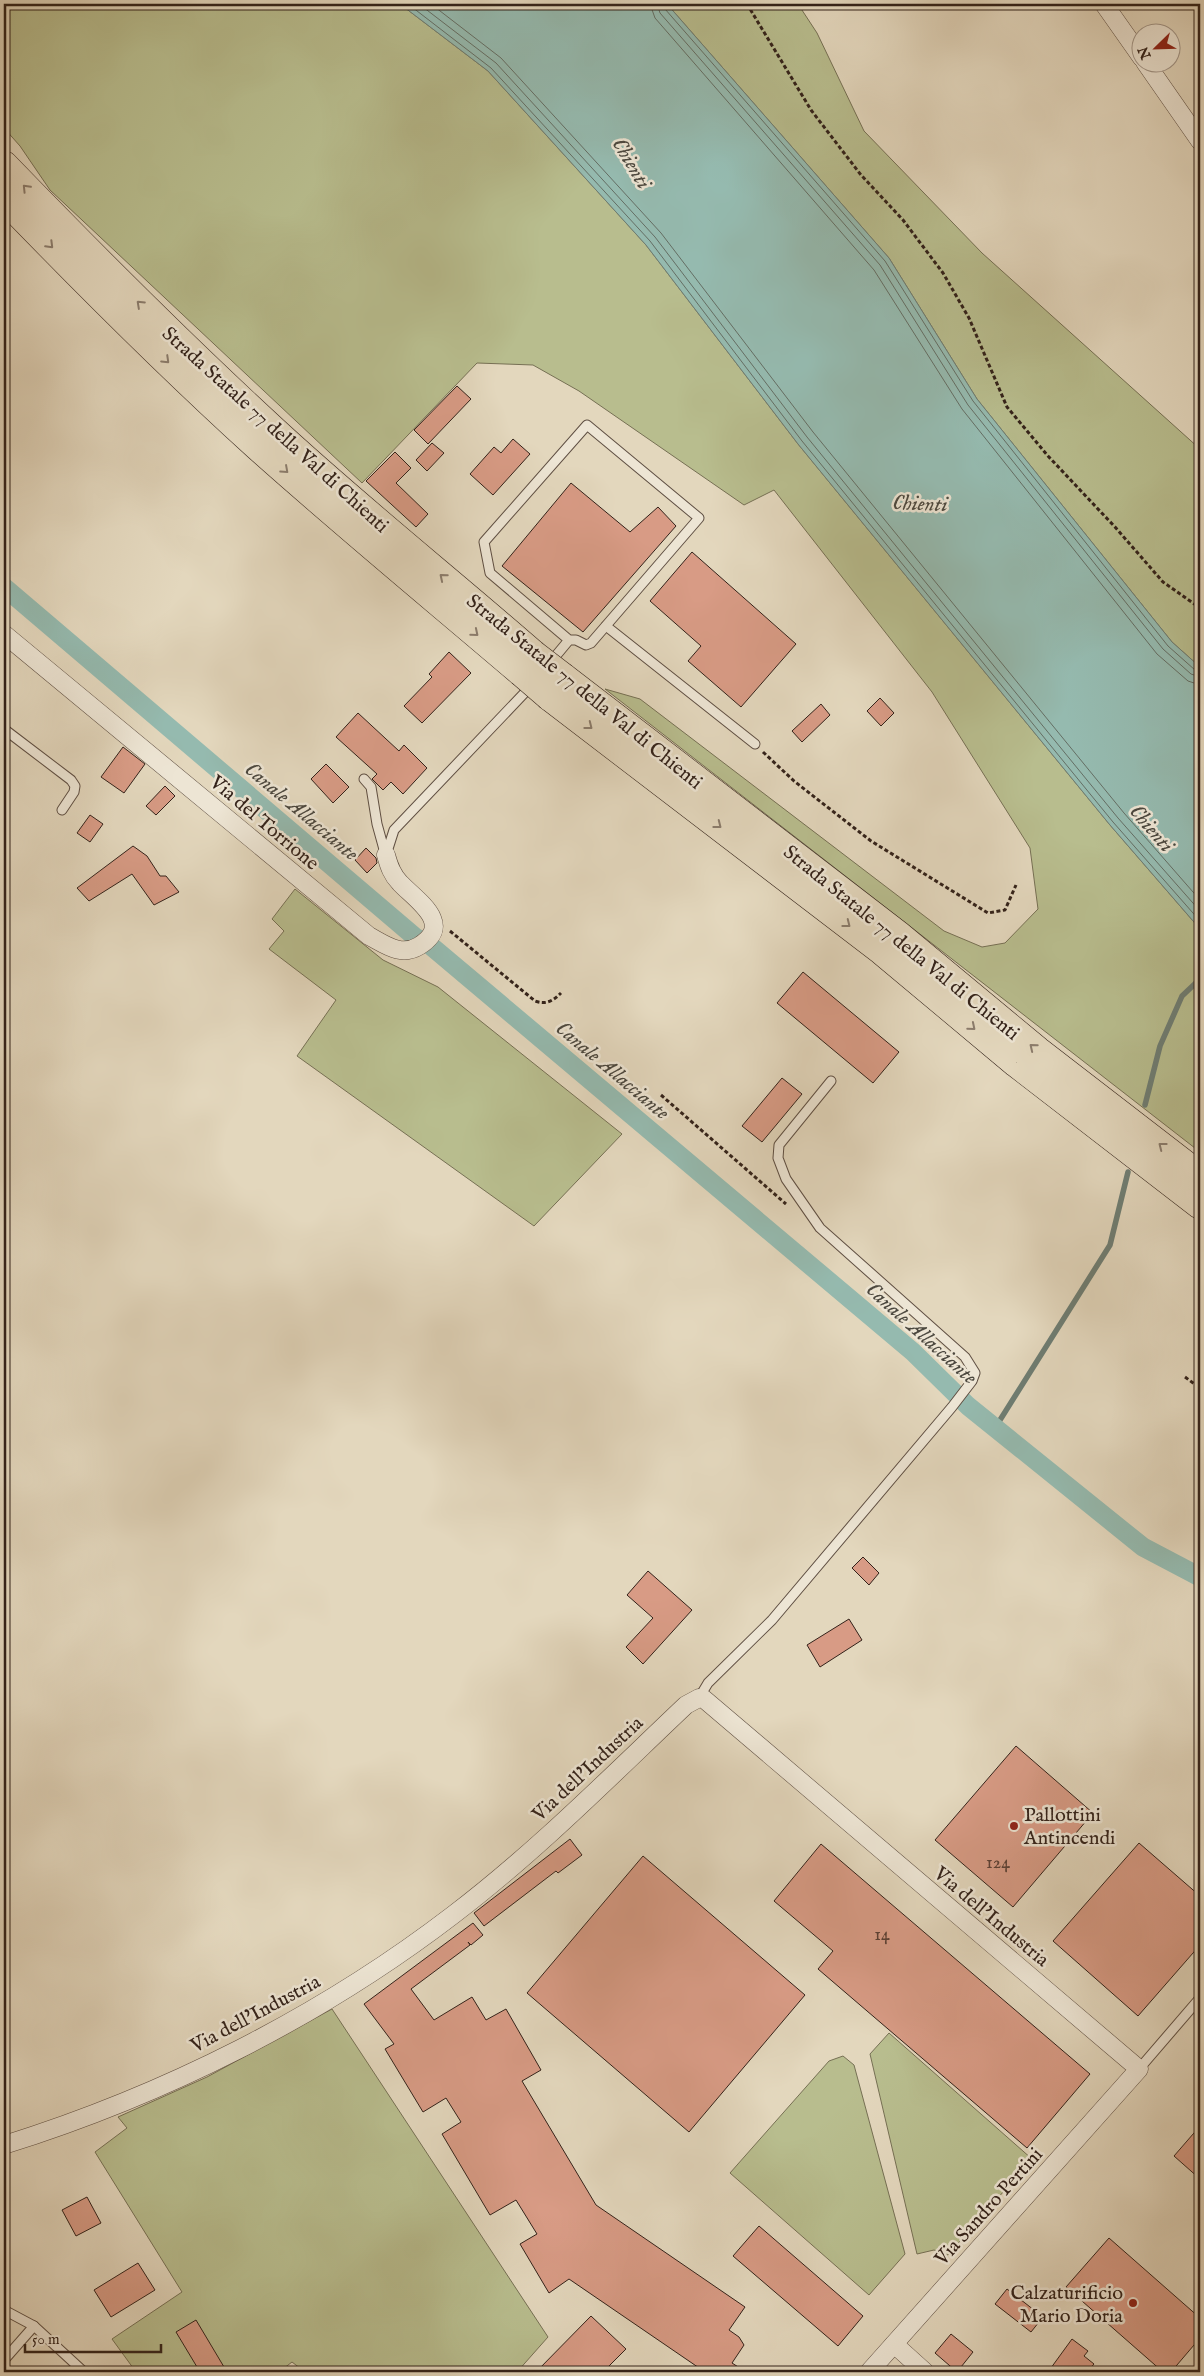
<svg xmlns="http://www.w3.org/2000/svg" width="1204" height="2376" viewBox="0 0 1204 2376" font-family="'IM FELL English',serif">
  <style>
    .green { fill: #b8bd8e; stroke: #767054 }
    .water { fill: #95baaf; stroke: #6e7d73 }
    .lines { fill: none; stroke-linecap: round; stroke-linejoin: round }
    .shore { stroke: #646e64; stroke-width: 1 }
    .stream { stroke: #6e7d73; stroke-width: 5.5 }
    .canal { stroke: #95baaf; stroke-width: 19 }
    .building { fill: #d89b85; stroke: #33221a }
    .service-casing { stroke: #5f4f43; stroke-width: 11 }
    .minor-casing { stroke: #5f4f43; stroke-width: 19 }
    .trunk-casing { stroke: #33221a; stroke-width: 29 }
    .path { stroke: #33221a; stroke-width: 3; stroke-dasharray: 4 2.5; stroke-linecap: butt }
    .service { stroke: #ede5d4; stroke-width: 9 }
    .minor { stroke: #ede5d4; stroke-width: 18 }
    .trunk { stroke: #e3d7bd; stroke-width: 28 }
    .trunk-bridge-casing { stroke: #33221a; stroke-width: 29; stroke-linecap: butt }
    .trunk-bridge { stroke: #e3d7bd; stroke-width: 28 }
    .oneway { stroke: #8b7c6c }
    .poi-dot { fill: #8f2418; stroke: #ede5d4; stroke-width: 2 }
    .labels { text-anchor: middle; stroke-width: 5; stroke-linejoin: round; paint-order: stroke }
    .number-label { font-size: 18px; fill: #5c4035 }
    .street-label { font-size: 20px; fill: #33221a; stroke: #ede5d4 }
    .poi-label { font-size: 20px; fill: #33221a; stroke: #ede5d4; text-anchor: start }
    .water-label { font-size: 21px; font-style: italic; fill: #4c483f; stroke: #ede5d4 }
  </style>
  <rect width="100%" height="100%" fill="#e3d7bd"/>
  <filter id="stains"><feTurbulence type="fractalNoise" baseFrequency=".004" numOctaves="4"/><feColorMatrix values="0 0 0 0 .2 0 0 0 0 .09 0 0 0 0 .02 0 0 0 .5 -.17"/></filter>
  <radialGradient id="worn" r=".72"><stop offset=".6" stop-color="#630" stop-opacity="0"/><stop offset="1" stop-color="#630" stop-opacity=".3"/></radialGradient>
  <g class="green">
    <path d="M4,4H400L488,71L646,245L798,444L1110,825L1200,929V1152L605,689L640,699L944,931L982,947L1005,943L1038,909L1030,848L932,692L774,490L744,505L579,391L533,365L477,363L362,483L50,190L20,146L4,128Z"/>
    <path d="M667,4H798L817,33L864,131L982,253L1200,449V667L1172,642L977,399L889,258Z"/>
    <path d="M295,889L383,960L438,987L622,1134L534,1226L297,1056L336,1000L269,949L284,931L272,919Z"/>
    <path d="M332,2009L548,2337L517,2372H305L292,2362L279,2372H136L112,2339L182,2292L95,2152L127,2128L118,2117L207,2077Z"/>
    <path d="M889,2033L1032,2159L948,2255L934,2250L917,2254L870,2054Z"/>
    <path d="M843,2056L854,2065L905,2254L869,2295L730,2173L829,2061Z"/>
  </g>
  <path class="water" d="M400,4H667L889,258L977,399L1172,642L1200,667V929L1110,825L798,444L646,245L488,71Z"/>
  <g class="lines">
    <g class="shore">
      <path d="M408,4L491,68L650,241L802,441L1113,822L1200,921"/>
      <path d="M419,4L496,63L655,237L807,437L1118,818L1200,911"/>
      <path d="M431,4L501,58L661,233L813,432L1124,813L1200,900"/>
      <path d="M650,4L655,18L874,270L962,409L1157,654L1188,681L1200,685"/>
      <path d="M657,4L660,13L880,265L968,405L1163,649L1191,674L1200,677"/>
      <path d="M664,4L665,9L885,261L973,401L1168,646L1195,670L1200,671"/>
    </g>
    <g class="stream">
      <path d="M1145,1105L1160,1046L1182,996L1200,979"/>
      <path d="M995,1428L1110,1245L1128,1172"/>
    </g>
    <path class="canal" d="M4,587L415,937L431,946L913,1352L968,1406L1143,1547L1200,1577"/>
  </g>
  <g class="building">
    <path d="M457,386L471,399L428,444L414,430Z"/>
    <path d="M513,439L530,454L493,495L470,474L494,447L501,453Z"/>
    <path d="M432,443L444,453L427,471L416,460Z"/>
    <path d="M395,452L411,468L396,483L428,514L416,527L366,481Z"/>
    <path d="M571,483L630,532L658,507L676,526L583,632L502,566Z"/>
    <path d="M692,552L796,644L741,707L688,661L701,646L650,601Z"/>
    <path d="M449,652L471,673L422,723L404,706L432,677L429,674Z"/>
    <path d="M880,698L894,713L881,726L867,711Z"/>
    <path d="M821,704L830,715L802,742L792,731Z"/>
    <path d="M358,713L399,751L404,745L427,768L403,794L391,782L383,790L372,779L377,774L336,737Z"/>
    <path d="M123,747L145,764L124,793L101,777Z"/>
    <path d="M326,764L349,787L333,803L311,779Z"/>
    <path d="M165,786L175,796L156,815L146,806Z"/>
    <path d="M90,815L103,824L90,842L77,833Z"/>
    <path d="M133,846L147,856L160,876H166L179,892L154,905L132,874L89,901L77,888Z"/>
    <path d="M366,848L376,858L377,863L367,873L355,860Z"/>
    <path d="M803,972L899,1052L873,1083L777,1003Z"/>
    <path d="M782,1078L802,1094L762,1142L742,1126Z"/>
    <path d="M863,1557L879,1573L869,1585L852,1568Z"/>
    <path d="M648,1571L692,1610L643,1664L626,1647L653,1618L627,1595Z"/>
    <path d="M849,1619L862,1640L820,1667L807,1645Z"/>
    <path d="M1016,1746L1093,1813L1013,1907L935,1840Z"/>
    <path d="M570,1839L582,1855L558,1873L556,1871L484,1926L474,1913Z"/>
    <path d="M1139,1843L1200,1896V1945L1138,2016L1053,1941Z"/>
    <path d="M821,1844L1090,2074L1027,2148L818,1969L833,1951L774,1901Z"/>
    <path d="M643,1856L805,1995L689,2132L527,1993Z"/>
    <path d="M473,1923L483,1935L471,1945L468,1942L470,1945L411,1989L434,2020L472,1997L486,2020L506,2009L541,2070L522,2081L596,2205L745,2307L729,2330L739,2337L744,2345L732,2363L746,2372H705L569,2279L549,2293L520,2244L537,2234L516,2200L490,2215L442,2134L461,2122L446,2098L423,2112L385,2049L394,2044L364,2004Z"/>
    <path d="M1200,2126V2179L1174,2156Z"/>
    <path d="M87,2197L101,2223L76,2236L62,2210Z"/>
    <path d="M759,2226L863,2316L838,2346L733,2256Z"/>
    <path d="M1109,2238L1200,2318V2338L1171,2372H1163L1066,2287Z"/>
    <path d="M138,2263L155,2290L111,2317L94,2290Z"/>
    <path d="M1007,2289L1043,2317L1031,2332L995,2304Z"/>
    <path d="M591,2316L626,2349L603,2372H536Z"/>
    <path d="M196,2320L227,2372H200L176,2332Z"/>
    <path d="M951,2334L973,2352L957,2372L935,2353Z"/>
    <path d="M1072,2339L1088,2351L1084,2356L1094,2364L1087,2372H1048Z"/>
  </g>
  <g class="lines">
    <defs>
      <g id="service">
        <path d="M606,626L755,744"/>
        <path d="M549,664L569,640H576L586,645L591,643L699,518L587,425L484,542L490,573L569,640"/>
        <path d="M4,729L71,780L75,786L74,792L62,810"/>
        <path d="M364,779L371,787L377,824L385,853"/>
        <path d="M386,855L394,830L532,685"/>
        <path d="M699,1698L708,1683L772,1620L952,1407L972,1381L975,1373L965,1357L820,1228L786,1179L778,1158L779,1145L831,1081"/>
        <path d="M1139,2069L1200,1998"/>
        <path d="M4,2310L34,2326L84,2372"/>
        <path d="M4,2360L34,2326"/>
      </g>
      <g id="minor">
        <path d="M1104,4L1142,58"/>
        <path d="M1145,62L1200,141"/>
        <path d="M4,634L369,936C386,945 401,957 419,946C455,924 416,900 400,883C392,875 389,866 386,855"/>
        <path d="M4,2145C164,2095 320,2017 453,1915C536,1852 611,1776 686,1705L699,1698L704,1699L1139,2069L869,2372"/>
        <path d="M894,2344L925,2372"/>
      </g>
      <g id="trunk">
        <path d="M4,165C91,255 179,343 270,427C355,506 446,578 533,654"/>
        <path d="M4,198C86,283 170,367 257,446C343,523 433,597 521,672"/>
        <path d="M563,677L897,934L1038,1051L1200,1176"/>
        <path d="M550,697L882,951L1016,1063L1200,1205"/>
      </g>
    </defs>
    <use href="#service" class="service-casing"/>
    <use href="#minor" class="minor-casing"/>
    <use href="#trunk" class="trunk-casing"/>
    <g class="path">
      <path d="M747,4L811,110L861,175L903,220L943,273L969,318L1007,407L1048,456L1115,527L1163,582L1200,608"/>
      <path d="M763,752L794,781L871,841L988,913L1005,910L1016,885"/>
      <path d="M450,931L535,1001C546,1005 553,1001 561,993"/>
      <path d="M661,1095L786,1204"/>
      <path d="M1185,1377L1200,1388"/>
    </g>
    <use href="#service" class="service"/>
    <use href="#minor" class="minor"/>
    <use href="#trunk" class="trunk"/>
    <defs>
      <g id="trunk-bridge">
        <path d="M533,654L563,677"/>
        <path d="M521,672L550,697"/>
      </g>
    </defs>
    <use href="#trunk-bridge" class="trunk-bridge-casing"/>
    <use href="#trunk-bridge" class="trunk-bridge"/>
  </g>
  <defs><path id="oneway-chevron" d="M-2-3.5L2.5 0L-2 3.5" fill="none" stroke-width="1.6" stroke-linecap="round" stroke-linejoin="round" transform="scale(1.25)"/></defs>
  <g class="oneway">
    <use href="#oneway-chevron" transform="translate(26 188) rotate(-134)"/>
    <use href="#oneway-chevron" transform="translate(50 245) rotate(45)"/>
    <use href="#oneway-chevron" transform="translate(140 304) rotate(-137)"/>
    <use href="#oneway-chevron" transform="translate(166 360) rotate(44)"/>
    <use href="#oneway-chevron" transform="translate(285 470) rotate(42)"/>
    <use href="#oneway-chevron" transform="translate(443 577) rotate(-140)"/>
    <use href="#oneway-chevron" transform="translate(475 633) rotate(40)"/>
    <use href="#oneway-chevron" transform="translate(589 726) rotate(38)"/>
    <use href="#oneway-chevron" transform="translate(718 825) rotate(38)"/>
    <use href="#oneway-chevron" transform="translate(847 924) rotate(38)"/>
    <use href="#oneway-chevron" transform="translate(972 1027) rotate(40)"/>
    <use href="#oneway-chevron" transform="translate(1033 1047) rotate(-141)"/>
    <use href="#oneway-chevron" transform="translate(1162 1146) rotate(-142)"/>
  </g>
  <g class="poi-dot">
    <circle cx="1014" cy="1826" r="5"/>
    <circle cx="1133" cy="2303" r="5"/>
  </g>
  <g class="labels">
    <g class="number-label">
      <text x="998" y="1868">124</text>
      <text x="882" y="1940">14</text>
    </g>
    <g class="street-label">
      <text transform="translate(276 429) rotate(42)" y="7">Strada Statale 77 della Val di Chienti</text>
      <text transform="translate(585 691) rotate(39)" y="7">Strada Statale 77 della Val di Chienti</text>
      <text transform="translate(265 822) rotate(40)" y="7">Via del Torrione</text>
      <text transform="translate(902 942) rotate(39)" y="7">Strada Statale 77 della Val di Chienti</text>
      <text transform="translate(587 1768) rotate(-43)" y="7">Via dell'Industria</text>
      <text transform="translate(992 1916) rotate(40)" y="7">Via dell'Industria</text>
      <text transform="translate(255 2013) rotate(-28)" y="7">Via dell'Industria</text>
      <text transform="translate(988 2206) rotate(-48)" y="7">Via Sandro Pertini</text>
    </g>
    <g class="poi-label">
      <text x="1024" y="1821">Pallottini<tspan x="1024" dy="23">Antincendi</tspan></text>
      <text x="1123" y="2299" text-anchor="end">Calzaturificio<tspan x="1123" dy="23">Mario Doria</tspan></text>
    </g>
    <g class="water-label">
      <text transform="translate(632 163) rotate(59)" y="7">Chienti</text>
      <text transform="translate(920 503) rotate(2)" y="7">Chienti</text>
      <text transform="translate(302 811) rotate(40)" y="7">Canale Allacciante</text>
      <text transform="translate(1152 828) rotate(49)" y="7">Chienti</text>
      <text transform="translate(613 1070) rotate(40)" y="7">Canale Allacciante</text>
      <text transform="translate(922 1333) rotate(42)" y="7">Canale Allacciante</text>
    </g>
  </g>
  <rect width="1204" height="2376" fill="none" stroke="#e3d7bd" stroke-width="20"/>
  <rect x="5" y="5" width="1194" height="2366" fill="none" stroke="#33221a" stroke-width="2.5"/>
  <rect x="10" y="10" width="1184" height="2356" fill="none" stroke="#33221a"/>
  <g transform="translate(1156 48) rotate(247)"><circle r="24" fill="#ede5d4" stroke="#a3978a"/>
  <path d="M0-4L9 19L0 12L-9 19Z" fill="#8f2418"/>
  <text y="-8" font-size="14" font-weight="bold" text-anchor="middle" fill="#33221a">N</text>
  </g>
  <path d="M25 2344v8h136v-8" fill="none" stroke="#33221a" stroke-width="2.5"/>
  <text x="32" y="2344" font-size="15" fill="#33221a" stroke="#ede5d4" stroke-width="4" paint-order="stroke">50 m</text>
  <rect width="100%" height="100%" filter="url(#stains)"/>
  <rect width="100%" height="100%" fill="url(#worn)"/>
</svg>
